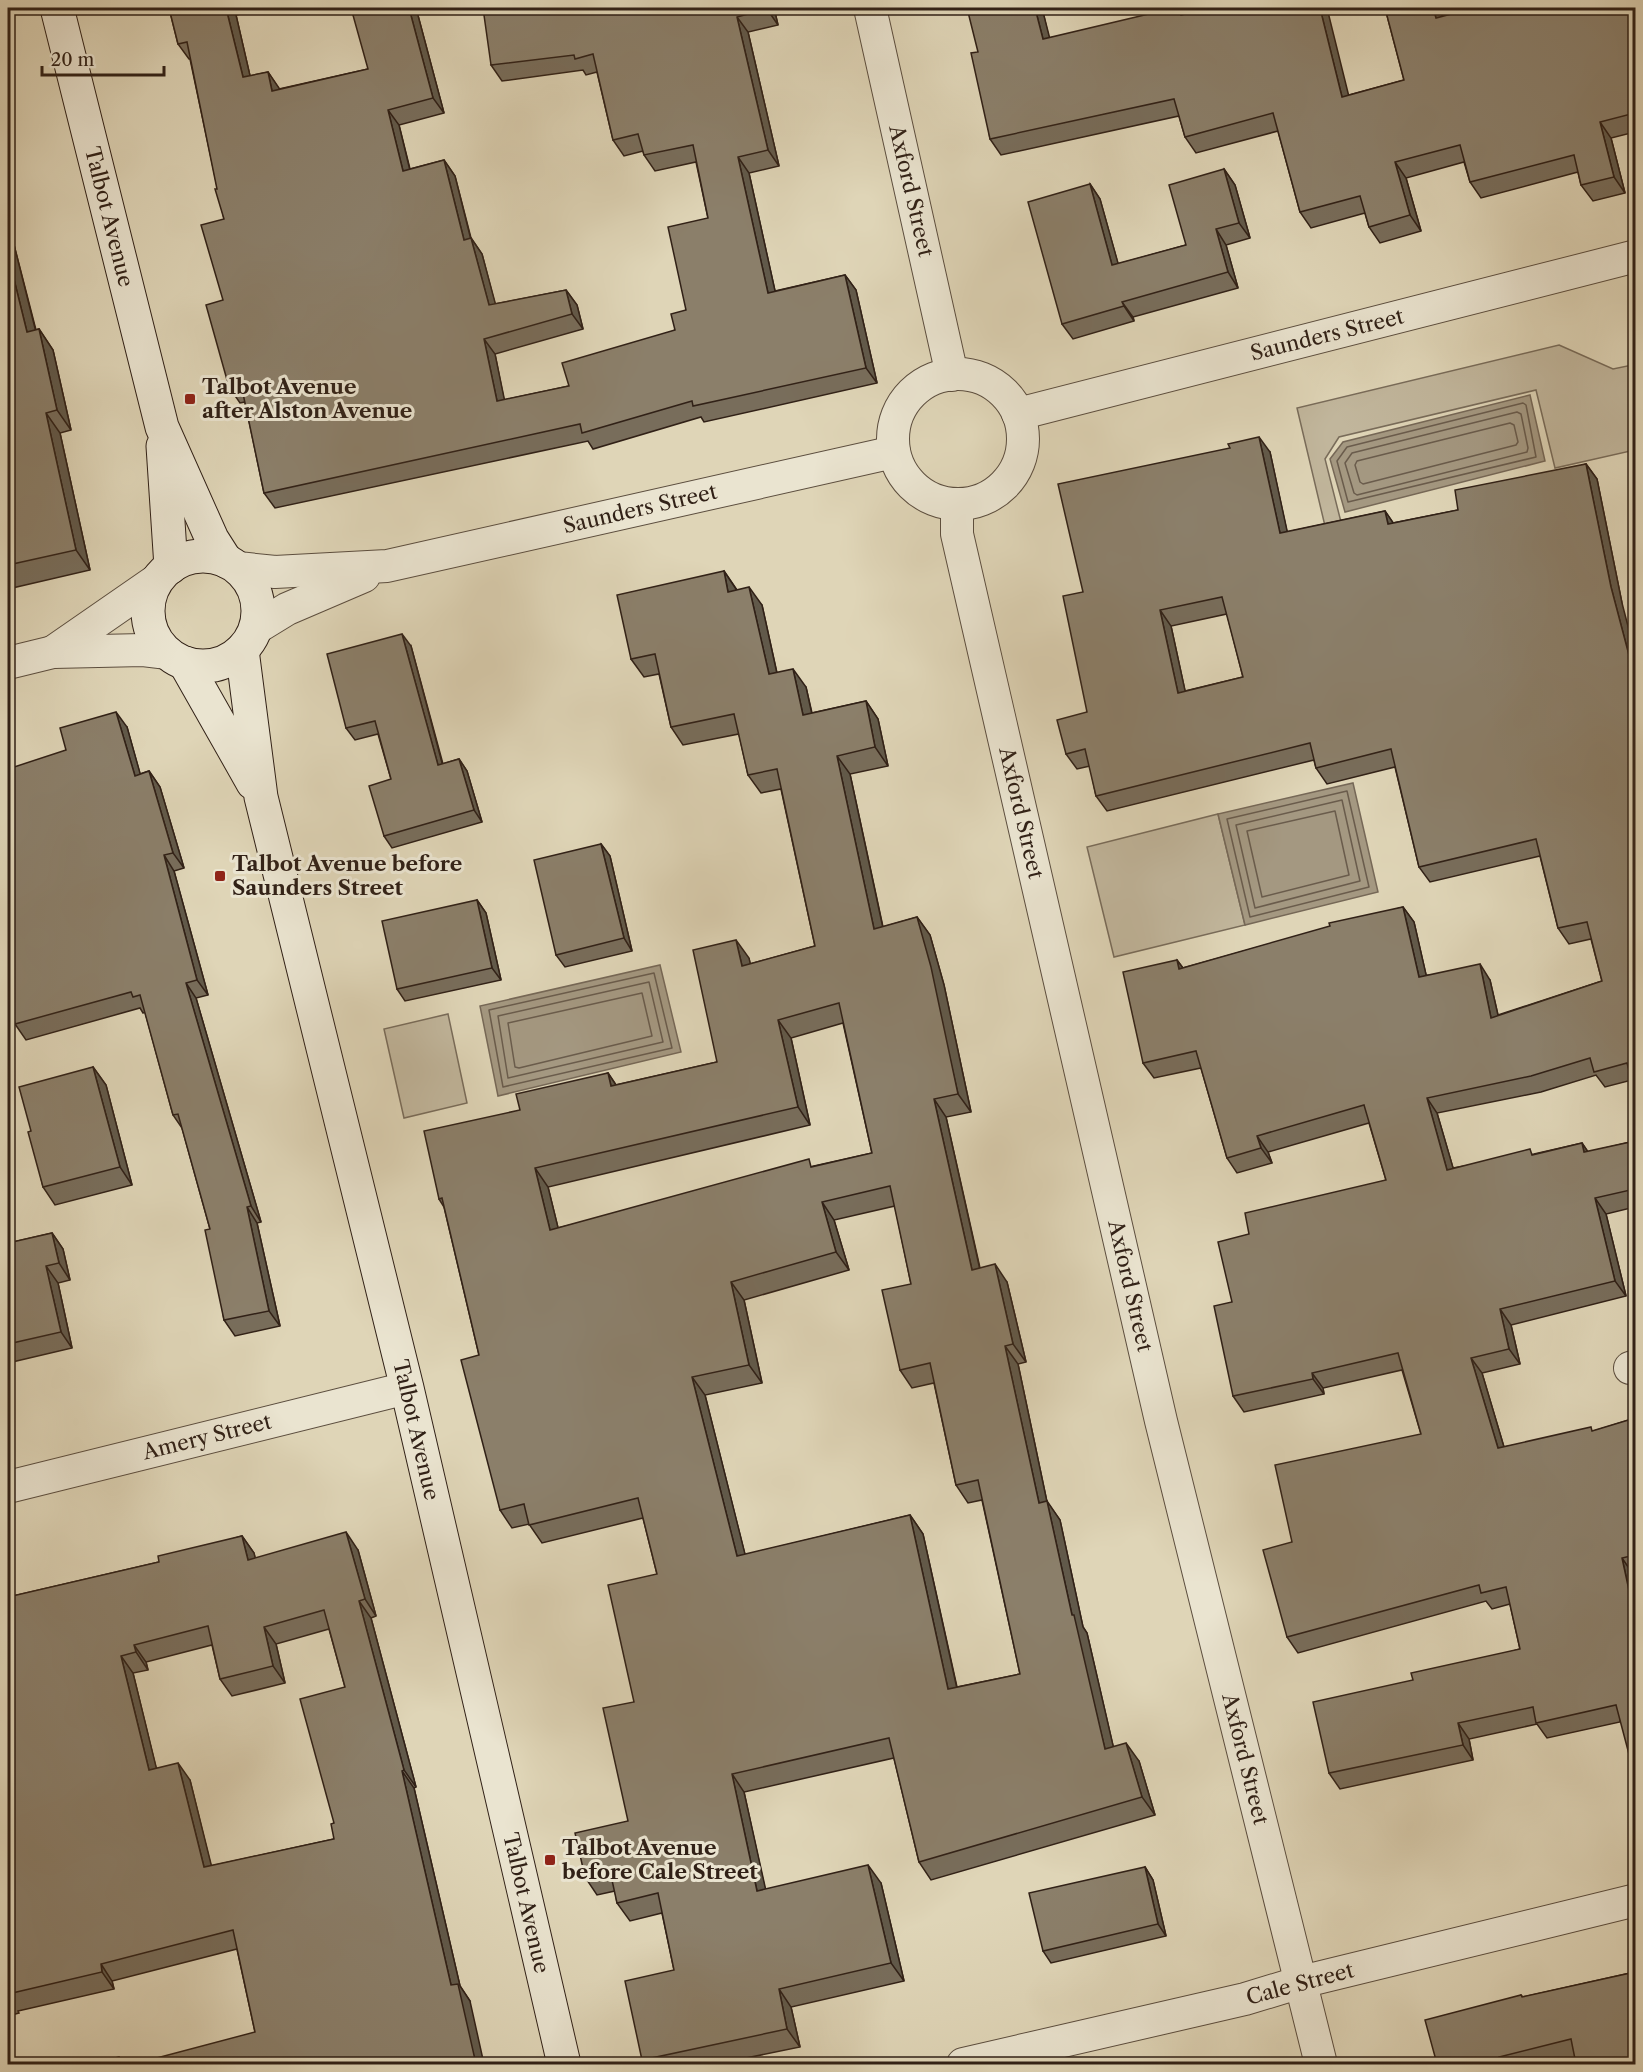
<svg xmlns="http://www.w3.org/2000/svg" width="1643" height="2072" viewBox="0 0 1643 2072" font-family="'Libre Caslon Text',serif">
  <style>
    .green { fill: #c1b69c; stroke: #796c5a; stroke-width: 1.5 }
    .water { fill: #a49881; stroke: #766857; stroke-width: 1.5 }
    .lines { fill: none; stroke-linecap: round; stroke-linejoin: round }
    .shore { stroke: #6a5c4c; stroke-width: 1.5 }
    .street-casing { stroke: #5c4e3f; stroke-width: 34 }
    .secondary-casing { stroke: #312117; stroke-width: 35 }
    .street { stroke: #eae4d0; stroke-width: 32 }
    .secondary { stroke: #eae4d0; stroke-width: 33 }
    .wall { fill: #786d5b; stroke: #312117; stroke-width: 1.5; fill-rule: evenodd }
    .shaded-wall { fill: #61594a; stroke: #312117; stroke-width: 1.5 }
    .building { fill: #8b7f6a; stroke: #312117; stroke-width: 1.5; fill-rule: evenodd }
    .poi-dot { fill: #8f2418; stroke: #eae4d0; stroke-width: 2 }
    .labels { text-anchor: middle; stroke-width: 6; stroke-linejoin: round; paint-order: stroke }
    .street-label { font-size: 21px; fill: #312117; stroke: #eae4d0 }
    .poi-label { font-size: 21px; font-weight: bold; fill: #312117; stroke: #eae4d0; text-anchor: start }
  </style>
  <rect width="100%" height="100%" fill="#dfd5b7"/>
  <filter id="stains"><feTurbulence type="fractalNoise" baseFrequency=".00333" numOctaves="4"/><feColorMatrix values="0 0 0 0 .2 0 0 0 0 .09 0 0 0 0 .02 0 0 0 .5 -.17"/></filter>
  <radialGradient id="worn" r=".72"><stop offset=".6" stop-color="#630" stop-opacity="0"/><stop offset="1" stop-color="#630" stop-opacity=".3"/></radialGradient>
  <g class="green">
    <path d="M1559,345L1613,369L1632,365L1636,377L1635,450L1555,468L1536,390L1339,437L1325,459L1341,522L1325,526L1297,408Z"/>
    <path d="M1218,814L1245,925L1114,957L1087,847Z"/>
    <path d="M448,1014L467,1103L404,1118L384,1029Z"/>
  </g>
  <g class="water">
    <path d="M1530,395L1545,461L1345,512L1330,459L1343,442Z"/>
    <path d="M1353,783L1378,892L1245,925L1218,814Z"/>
    <path d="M660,965L681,1052L498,1096L480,1006Z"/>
  </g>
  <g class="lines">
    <g class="shore">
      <path d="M1523,403L1526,405L1536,457L1348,502L1337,461L1347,447Z"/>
      <path d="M1517,412L1521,414L1528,448L1527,452L1357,495L1354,493L1345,463L1352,453Z"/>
      <path d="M1510,423L1514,425L1518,442L1516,445L1363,484L1360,482L1355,465L1357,461Z"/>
      <path d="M1347,791L1369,887L1250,917L1227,819Z"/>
      <path d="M1342,800L1360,881L1255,908L1236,825Z"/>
      <path d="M1335,811L1349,875L1262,897L1247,831Z"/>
      <path d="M654,973L672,1048L503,1087L489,1010Z"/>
      <path d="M649,982L663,1042L508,1078L498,1016Z"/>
      <path d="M642,993L652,1036L519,1068L515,1067L508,1023Z"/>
    </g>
    <defs>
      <g id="street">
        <path d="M870,8L952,375"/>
        <circle cx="958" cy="439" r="65"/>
        <path d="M1018,414L1636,256"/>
        <path d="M957,505V534L1161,1421L1321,2064"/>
        <path d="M238,568L275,572L387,566L894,452"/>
        <path d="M256,628L287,609L364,576"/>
        <path d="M53,652L157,580"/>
        <path d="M8,663L53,652L143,650L168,653"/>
        <path d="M1630,1368L1636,1366"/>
        <path d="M8,1487L407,1388"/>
        <path d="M963,2064L1245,1999L1301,1982L1636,1900"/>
      </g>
      <g id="secondary">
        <path d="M57,8L162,427L212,539L226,561"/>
        <path d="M163,446L171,567"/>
        <circle cx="203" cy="611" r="55"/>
        <path d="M242,650L261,797L407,1388L564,2064"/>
        <path d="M185,663L253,783"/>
      </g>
    </defs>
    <use href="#street" class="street-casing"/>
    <use href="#secondary" class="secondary-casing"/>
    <use href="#street" class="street"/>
    <use href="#secondary" class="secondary"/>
  </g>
  <g class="wall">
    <path d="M169,8H268L236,15L250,76L268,72L279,89L368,69L416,8L444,113L399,125L410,169L444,160L455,176L471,238L482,254L495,304L566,290L577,305L583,329L495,354L504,400L569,386L675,330L686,310L708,218L696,162L655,171L644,155L643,151L624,156L613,140L597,72L586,75L583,70L502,81L491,65L774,8L778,25L748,32L779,166L749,173L775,291L845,275L856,290L877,383L704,422L701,417L593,449L588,441L275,508L264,493L245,402L240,403L229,387L223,300L224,219L190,59H189L178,44Z"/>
    <path d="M1042,8L1049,38L1184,14L1349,95L1404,80L1385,8H1440L1442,16L1635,8V132L1611,138L1625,193L1593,201L1581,185L1578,172L1481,198L1470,182L1464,162L1406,178L1421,231L1380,243L1369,227L1365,213L1311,228L1300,212L1278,131L1196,153L1185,137L1179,116L1001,155L990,139L978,52Z"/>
    <path d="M1224,169L1235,185L1250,238L1226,245L1238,288L1133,317L1134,321L1073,339L1062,324L1090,184L1100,199L1118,264L1186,245Z"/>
    <path d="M8,231L12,237L36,330L39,329L53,350L71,430L60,433L90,570L8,589Z"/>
    <path d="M1270,452L1287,532L1385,511L1393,523L1458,510L1586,464L1597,479L1622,603L1632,1080L1605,1087L1596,1075L1541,1092L1437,1113L1453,1168L1534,1154L1582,1143L1588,1152L1635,1141V1207L1606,1214L1626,1296L1511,1325L1520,1364L1482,1373L1504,1447L1594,1431L1635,1418V1573L1633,1574L1620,1722L1547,1738L1537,1724L1469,1739L1473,1760L1340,1789L1329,1773L1413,1680L1520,1649L1510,1604L1492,1609L1486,1601L1298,1653L1287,1637L1292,1542L1421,1434L1402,1370L1323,1388L1324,1394L1244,1412L1233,1396L1232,1302L1249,1234L1386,1180L1369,1123L1268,1152L1272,1163L1237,1173L1227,1158L1201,1068L1154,1078L1143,1063L1177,960L1183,968L1403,907L1414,922L1426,975L1490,980L1498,1015L1602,981L1591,939L1569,944L1558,928L1540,856L1430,882L1419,867L1395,767L1327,784L1316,768L1314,760L1107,811L1096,796L1090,766L1077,769L1066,754L1087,712L1083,592ZM1227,614L1243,677L1185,691L1171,626Z"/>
    <path d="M724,571L737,590L762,605L777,673L806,687L812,713L866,701L878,719L888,766L850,774L883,927L917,917L930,935L944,985L971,1112L946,1117L980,1268L1007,1282L1026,1362L1018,1364L1047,1502L1060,1520L1083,1627L1087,1633L1113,1746L1139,1761L1155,1815L931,1880L919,1862L894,1758L744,1792L765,1889L881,1883L904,1981L791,2007L800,2047L717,2064H645L642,2060L674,1970L662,1913L630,1921L617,1903L615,1891L597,1895L585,1877L628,1821L634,1702L657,1574L643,1518L542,1543L529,1524L512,1528L500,1510L479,1355L444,1207L439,1199L520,1110L608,1073L616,1085L717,1062L749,958L750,964L815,946L781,789L761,793L748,775L739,734L683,745L671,727L659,674L644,677L631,659ZM843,1023L872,1153L814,1166L558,1228L548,1187L810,1125L791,1038ZM895,1206L911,1284L900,1370L912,1388L934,1383L956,1485L968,1503L982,1500L1020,1674L957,1687L923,1534L910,1515L745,1555L705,1395L762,1383L744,1300L849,1270L834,1220Z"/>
    <path d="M411,646L443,764L459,759L467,771L482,822L392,848L384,836L391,779L378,734L355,740L346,728Z"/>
    <path d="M127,727L140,774L149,771L160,787L184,868L174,871L208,995L196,998L261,1222L257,1223L280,1326L235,1336L224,1320L210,1229L182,1128L173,1115L145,1012L143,1013L140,1008L26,1040L15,1024L66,750Z"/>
    <path d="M601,844L610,856L632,951L565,967L556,955Z"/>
    <path d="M477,900L486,913L501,980L405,1001L397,989Z"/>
    <path d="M93,1067L106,1085L132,1185L55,1205L43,1187L31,1131Z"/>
    <path d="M52,1233L63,1249L70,1280L58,1283L72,1348L8,1363V1243Z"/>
    <path d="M242,1536L254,1553L255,1558L358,1550L376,1616L371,1618L416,1787L414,1788L460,1986L470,2001L255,2032L237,1949L112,1981L114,1989L18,2011L19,2013L8,2016V1597L159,1562ZM329,1629L345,1687L334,1823V1839L211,1866L190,1780L156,1768L133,1673L148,1670L146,1662L212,1645L220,1679L232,1696L285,1683L276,1644Z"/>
    <path d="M1145,1867L1153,1880L1166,1936L1051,1963L1043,1951Z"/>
    <path d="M1635,1972L1575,2058L1547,2064H1437L1521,1995L1523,1997Z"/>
  </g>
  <g class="shaded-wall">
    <path d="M226,8H230L236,15L254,93L243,77Z"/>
    <path d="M409,8H416L444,113L433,98Z"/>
    <path d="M767,8H774L778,25L767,9Z"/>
    <path d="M1035,8H1042L1054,55L1043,39Z"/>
    <path d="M1320,8H1327L1353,113L1342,97Z"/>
    <path d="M1433,8H1440L1447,34L1436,18Z"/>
    <path d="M737,17L748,32L779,166L768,150Z"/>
    <path d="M268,72L279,88L283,107L272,91Z"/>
    <path d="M388,110L399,125L414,187L403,171Z"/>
    <path d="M1600,122L1611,138L1625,193L1614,177Z"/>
    <path d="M738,157L749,173L779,309L768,293Z"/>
    <path d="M444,160L455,176L475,256L464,240Z"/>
    <path d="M1395,162L1406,178L1421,231L1410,215Z"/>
    <path d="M1224,169L1235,185L1250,238L1239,223Z"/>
    <path d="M1090,184L1100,199L1123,281L1112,265Z"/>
    <path d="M1216,229L1226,245L1238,288L1228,272Z"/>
    <path d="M8,231L12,237L41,352L27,332L8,255Z"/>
    <path d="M471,238L482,254L500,321L489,305Z"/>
    <path d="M845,275L856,290L877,383L866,368Z"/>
    <path d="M566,290L577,305L583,329L572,314Z"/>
    <path d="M1122,302L1133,317L1134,321L1124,306Z"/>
    <path d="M39,329L53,350L71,430L57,410Z"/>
    <path d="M484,339L495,354L508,417L497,401Z"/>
    <path d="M46,413L60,433L90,570L76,550Z"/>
    <path d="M1259,437L1270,452L1291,549L1280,533Z"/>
    <path d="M1586,464L1597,479L1622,603L1635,653V678L1611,587Z"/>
    <path d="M1385,511L1396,527L1388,524Z"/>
    <path d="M724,571L736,589L741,610L728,592Z"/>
    <path d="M749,587L762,605L781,692L769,674Z"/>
    <path d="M1160,610L1171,626L1189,709L1178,693Z"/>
    <path d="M402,634L411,646L446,778L438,765Z"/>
    <path d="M793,669L806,687L816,733L803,715Z"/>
    <path d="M866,701L878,719L888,766L875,747Z"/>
    <path d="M116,712L127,727L145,791L135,776Z"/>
    <path d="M837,756L850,774L887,947L874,929Z"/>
    <path d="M459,759L467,771L482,822L474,810Z"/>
    <path d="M149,771L160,787L184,868L173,853Z"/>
    <path d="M601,844L610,856L632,951L624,938Z"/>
    <path d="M164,855L174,871L208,995L197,980Z"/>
    <path d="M477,900L486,913L501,980L492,968Z"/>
    <path d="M1403,907L1414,922L1430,992L1419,977Z"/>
    <path d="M917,917L930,935L944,985L971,1112L958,1094Z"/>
    <path d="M736,940L749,958L755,984L742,966Z"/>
    <path d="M1177,960L1188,975L1179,969Z"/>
    <path d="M1480,964L1490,980L1502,1033L1491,1018Z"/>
    <path d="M186,983L196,998L261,1222L251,1206Z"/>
    <path d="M778,1020L791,1038L810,1125L798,1107Z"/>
    <path d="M93,1067L106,1085L132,1185L120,1167Z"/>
    <path d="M608,1073L620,1091L611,1086Z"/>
    <path d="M1427,1098L1437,1113L1458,1185L1447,1170Z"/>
    <path d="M934,1099L946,1117L984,1288L972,1270Z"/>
    <path d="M1257,1136L1268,1152L1272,1163L1261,1148Z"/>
    <path d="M1582,1143L1592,1158L1584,1152Z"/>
    <path d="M535,1168L548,1187L563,1248L550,1230Z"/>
    <path d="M1595,1198L1606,1214L1626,1296L1615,1281Z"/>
    <path d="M822,1202L834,1220L849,1270L836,1252Z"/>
    <path d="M247,1207L257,1223L280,1326L269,1311Z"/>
    <path d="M52,1233L63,1249L70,1280L59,1263Z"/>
    <path d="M995,1264L1007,1282L1026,1362L1013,1344Z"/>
    <path d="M46,1266L58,1283L72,1348L61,1332Z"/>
    <path d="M731,1282L744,1300L762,1383L749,1365Z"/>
    <path d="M1500,1309L1511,1325L1520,1364L1509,1349Z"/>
    <path d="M1005,1346L1018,1364L1051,1521L1039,1503Z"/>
    <path d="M1471,1358L1482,1373L1509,1464L1498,1448Z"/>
    <path d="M1312,1373L1323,1388L1324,1394L1313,1379Z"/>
    <path d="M692,1377L705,1395L750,1574L737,1556Z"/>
    <path d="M1047,1501L1060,1520L1083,1627L1087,1633L1118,1767L1105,1749L1072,1615Z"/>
    <path d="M910,1515L923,1534L961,1707L948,1689Z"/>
    <path d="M346,1532L358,1550L376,1616L365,1599Z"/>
    <path d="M242,1536L254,1553L260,1577L248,1560Z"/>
    <path d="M1622,1558L1633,1574L1635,1587V1618Z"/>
    <path d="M359,1601L371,1618L416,1787L404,1770Z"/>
    <path d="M264,1627L276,1644L285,1683L273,1666Z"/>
    <path d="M134,1645L146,1662L148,1670L136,1652Z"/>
    <path d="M121,1656L133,1673L161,1787L149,1770Z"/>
    <path d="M1458,1723L1469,1739L1473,1760L1463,1745Z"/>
    <path d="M1126,1743L1139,1761L1155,1815L1142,1797Z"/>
    <path d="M178,1763L190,1780L216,1884L204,1867Z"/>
    <path d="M402,1771L414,1788L460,1986L470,2001L484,2064H476L451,1985Z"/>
    <path d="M732,1774L744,1792L770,1909L757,1891Z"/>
    <path d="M868,1865L881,1883L904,1981L891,1963Z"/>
    <path d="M1145,1867L1153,1880L1166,1936L1158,1924Z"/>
    <path d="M101,1964L112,1981L114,1989L102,1972Z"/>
    <path d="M779,1989L791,2007L800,2047L787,2029Z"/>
  </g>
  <g class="building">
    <path d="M169,8H226L243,77L268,72L272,91L368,69L351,8H409L433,98L388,110L403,171L444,160L464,240L471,238L489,305L566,290L572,314L484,339L497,401L569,386L562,363L675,330L671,314L686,310L668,227L708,218L693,145L644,155L638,134L613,140L593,54L575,59L574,55L491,65L483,8H767V9L737,17L768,150L738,157L768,293L845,275L866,368L693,406L692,401L582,433L580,424L264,493L241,384L229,387L206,305L223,300L201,225L224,219L215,189H217L187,42L178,44Z"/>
    <path d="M967,8H1035L1043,39L1174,8H1179L1181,15L1210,8H1320L1342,97L1404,80L1385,8H1433L1436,18L1474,8H1635V113L1600,122L1614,177L1581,185L1574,155L1470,182L1460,145L1395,162L1410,215L1369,227L1360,196L1300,212L1273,113L1185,137L1174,99L990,139L971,53L978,52Z"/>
    <path d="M1224,169L1239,223L1216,229L1228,272L1122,302L1124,306L1062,324L1028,202L1090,184L1112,265L1186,245L1169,185Z"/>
    <path d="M8,255L27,332L39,329L57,410L46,413L76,550L8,565Z"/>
    <path d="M1259,437L1280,533L1385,511L1388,524L1458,510L1455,490L1586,464L1611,587L1635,678V1093L1627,1063L1594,1072L1590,1058L1531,1076L1427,1098L1447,1170L1530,1149L1532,1155L1582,1143L1584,1152L1635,1141V1189L1595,1198L1615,1281L1500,1309L1509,1349L1471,1358L1498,1448L1591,1427L1592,1431L1635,1418V1555L1622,1558L1635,1618V1777L1616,1705L1536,1723L1533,1707L1458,1723L1463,1745L1329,1773L1313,1702L1413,1680L1411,1673L1520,1649L1506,1587L1481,1593L1479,1585L1287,1637L1263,1550L1292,1542L1275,1465L1421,1434L1398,1353L1312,1373L1313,1379L1233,1396L1214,1306L1232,1302L1218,1242L1249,1234L1245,1213L1386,1180L1364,1105L1257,1136L1261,1148L1227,1158L1196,1051L1143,1063L1123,972L1177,960L1179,969L1330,926L1329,923L1403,907L1419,977L1480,964L1491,1018L1602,981L1587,922L1558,928L1536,839L1419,867L1391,749L1316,768L1310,743L1096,796L1085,749L1066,754L1057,720L1087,712L1063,596L1083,592L1058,484L1230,448L1228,444ZM1222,597L1243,677L1178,693L1160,610Z"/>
    <path d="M724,571L728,592L749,587L769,674L793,669L803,715L866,701L875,747L837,756L874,929L917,917L931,967L958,1094L934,1099L972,1270L995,1264L1013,1344L1005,1346L1039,1503L1047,1501L1072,1615H1074L1105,1749L1126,1743L1142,1797L919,1862L889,1738L732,1774L757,1891L868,1865L891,1963L779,1989L787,2029L642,2060L625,1981L674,1970L658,1893L617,1903L610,1871L585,1877L575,1833L628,1821L603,1708L634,1702L608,1585L657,1574L638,1498L529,1525L524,1504L500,1510L461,1360L479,1355L442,1198L439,1199L424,1131L520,1110L516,1094L608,1073L611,1086L717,1062L693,950L736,940L742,966L815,946L777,769L748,775L734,714L671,727L655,654L631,659L617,595ZM839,1003L872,1153L811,1167L809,1159L550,1230L535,1168L798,1107L778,1020ZM890,1186L911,1284L882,1290L900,1370L930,1363L956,1485L978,1480L1020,1674L948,1689L910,1515L737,1556L692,1377L749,1365L731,1282L836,1252L822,1202Z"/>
    <path d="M402,634L438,765L459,759L474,810L384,836L369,786L391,779L375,721L346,728L327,654Z"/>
    <path d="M116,712L135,776L149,771L173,853L164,855L197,980L186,983L251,1206L247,1207L269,1311L224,1320L205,1230L210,1229L178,1114L173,1115L140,995L133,997L131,992L15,1024L8,997V769L66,750L60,728Z"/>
    <path d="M601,844L624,938L556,955L534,860Z"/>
    <path d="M477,900L492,968L397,989L382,921Z"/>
    <path d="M93,1067L120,1167L43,1187L28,1132L31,1131L19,1087Z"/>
    <path d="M52,1233L59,1263L46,1266L61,1332L8,1344V1243Z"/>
    <path d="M346,1532L365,1599L359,1601L404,1770L402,1771L451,1985L458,1984L476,2064H134L255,2032L233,1930L101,1964L102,1972L8,1994V1597L159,1562L158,1556L242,1536L248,1560ZM324,1610L345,1687L300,1699L334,1823L331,1824L334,1839L204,1867L178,1763L149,1770L121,1656L136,1652L134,1645L208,1626L220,1679L273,1666L264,1627Z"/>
    <path d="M1145,1867L1158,1924L1043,1951L1029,1893Z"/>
    <path d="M1635,1972V2064H1576L1571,2039L1499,2057L1501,2064H1437L1425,2020L1521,1995L1522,1997Z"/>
    <path d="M119,2057L121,2064H94Z"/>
  </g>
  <g class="poi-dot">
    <rect x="184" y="393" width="12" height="12" rx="3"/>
    <rect x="214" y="870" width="12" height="12" rx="3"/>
    <rect x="544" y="1854" width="12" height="12" rx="3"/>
  </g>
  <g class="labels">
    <g class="street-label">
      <text transform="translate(911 191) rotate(77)" y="7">Axford Street</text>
      <text transform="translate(109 217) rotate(76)" y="7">Talbot Avenue</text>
      <text transform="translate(1327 335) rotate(-14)" y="7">Saunders Street</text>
      <text transform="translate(640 509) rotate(-13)" y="7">Saunders Street</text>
      <text transform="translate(1021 813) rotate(77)" y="7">Axford Street</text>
      <text transform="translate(1130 1286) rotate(77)" y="7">Axford Street</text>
      <text transform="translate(416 1430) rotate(77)" y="7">Talbot Avenue</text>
      <text transform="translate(207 1437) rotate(-14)" y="7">Amery Street</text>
      <text transform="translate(1245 1759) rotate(76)" y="7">Axford Street</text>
      <text transform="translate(526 1903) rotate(77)" y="7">Talbot Avenue</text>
      <text transform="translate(1300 1984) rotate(-15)" y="7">Cale Street</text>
    </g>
    <g class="poi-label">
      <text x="202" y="394">Talbot Avenue<tspan x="202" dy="24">after Alston Avenue</tspan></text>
      <text x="232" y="871">Talbot Avenue before<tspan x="232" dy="24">Saunders Street</tspan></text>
      <text x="562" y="1855">Talbot Avenue<tspan x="562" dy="24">before Cale Street</tspan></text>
    </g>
  </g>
  <rect width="1643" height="2072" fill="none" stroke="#dfd5b7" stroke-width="30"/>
  <rect x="9" y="9" width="1625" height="2054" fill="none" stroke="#312117" stroke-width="3"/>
  <rect x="15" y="15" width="1613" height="2042" fill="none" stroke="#312117" stroke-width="1.5"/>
  <path d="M42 66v9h122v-9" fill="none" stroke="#312117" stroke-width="3"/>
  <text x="51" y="66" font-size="18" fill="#312117" stroke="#eae4d0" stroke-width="4.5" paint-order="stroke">20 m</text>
  <rect width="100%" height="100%" filter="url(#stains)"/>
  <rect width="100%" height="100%" fill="url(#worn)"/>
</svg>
